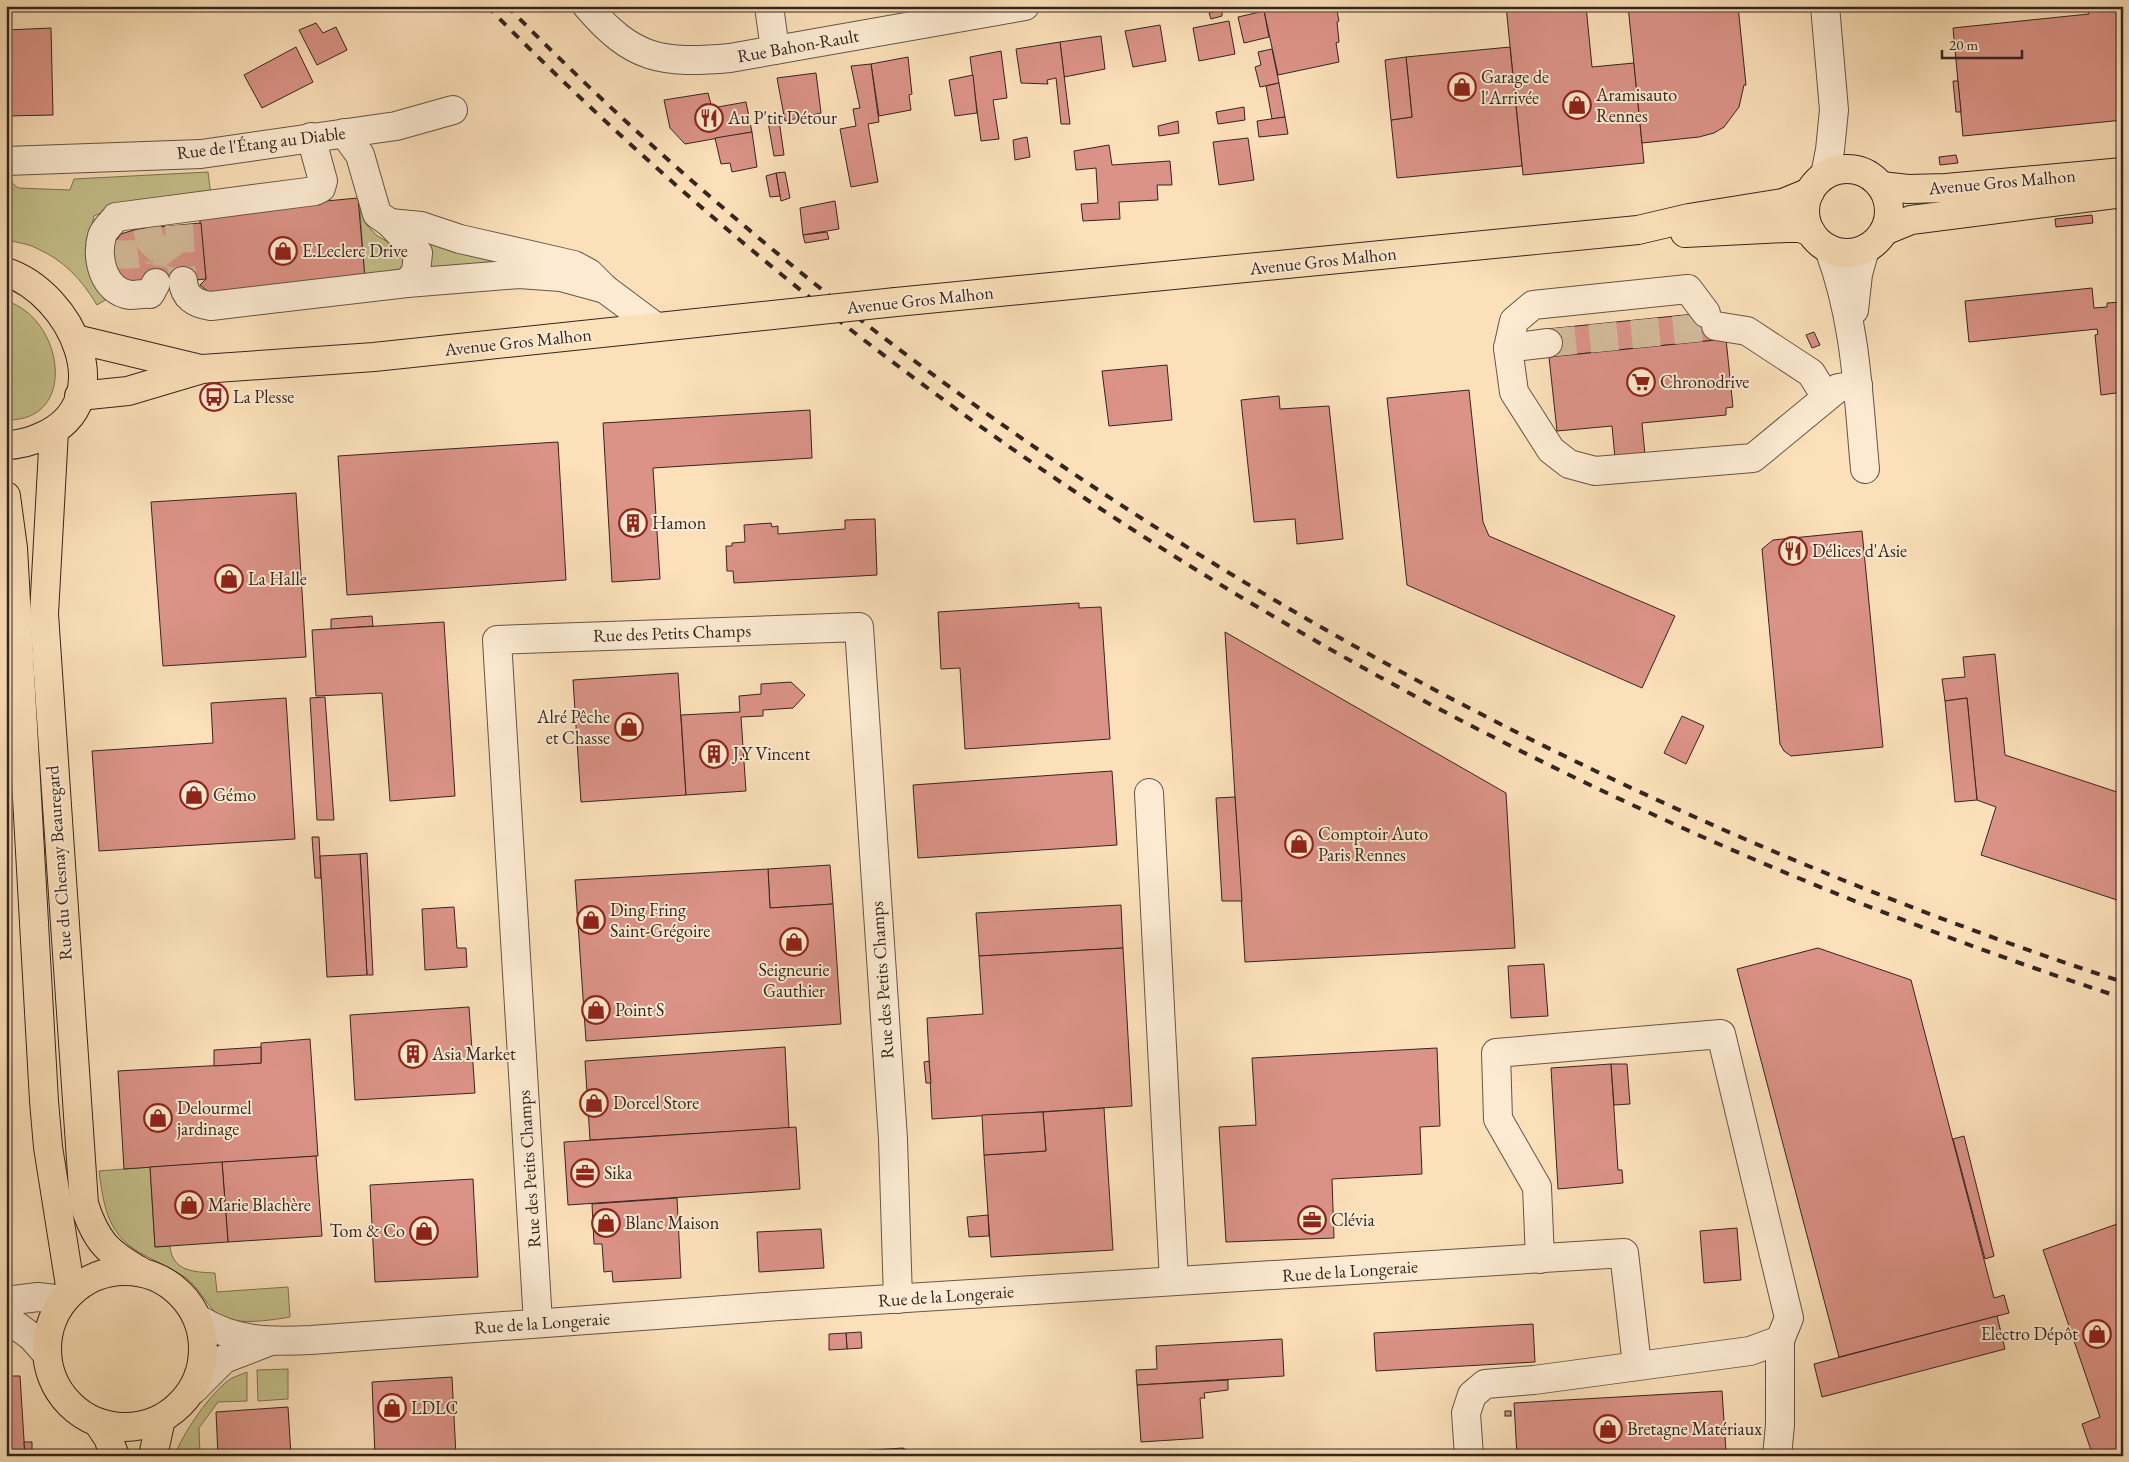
<svg xmlns="http://www.w3.org/2000/svg" width="2129" height="1462" viewBox="0 0 2129 1462" font-family="'EB Garamond',serif">
  <style>
    .green { fill: #c5c18b; stroke: #7c7356 }
    .building { fill: #db9387; stroke: #342520 }
    .lines { fill: none; stroke-linecap: round; stroke-linejoin: round }
    .minor-tunnel { stroke: #d3bb9a; stroke-width: 28; stroke-dasharray: 28 14; stroke-linecap: butt }
    .minor-casing { stroke: #665446; stroke-width: 30 }
    .major-casing { stroke: #342520; stroke-width: 30 }
    .minor { stroke: #fcebd2; stroke-width: 28 }
    .major { stroke: #fbe0b9; stroke-width: 28 }
    .rail { stroke: #342520; stroke-width: 4; stroke-dasharray: 9 9; stroke-linecap: butt }
    .major-bridge-casing { stroke: #342520; stroke-width: 30; stroke-linecap: butt }
    .major-bridge { stroke: #fbe0b9; stroke-width: 28 }
    .labels { text-anchor: middle; stroke-width: 4; stroke-linejoin: round; paint-order: stroke }
    .street-label { font-size: 18px; fill: #342520; stroke: #fcebd2 }
    .poi-label { font-size: 18px; fill: #342520; stroke: #fcebd2; text-anchor: start }
  </style>
  <rect width="100%" height="100%" fill="#fbe0b9"/>
  <filter id="stains"><feTurbulence type="fractalNoise" baseFrequency=".004" numOctaves="4"/><feColorMatrix values="0 0 0 0 .2 0 0 0 0 .09 0 0 0 0 .02 0 0 0 .5 -.17"/></filter>
  <radialGradient id="worn" r=".72"><stop offset=".6" stop-color="#630" stop-opacity="0"/><stop offset="1" stop-color="#630" stop-opacity=".3"/></radialGradient>
  <g class="green">
    <path d="M208,172L211,196L121,204L94,216L91,230L107,299L97,305C82,280 64,260 36,248C27,243 16,243 6,239V182H11L18,188L70,190L74,179Z"/>
    <path d="M359,197L367,225L376,235L405,252L406,268L365,280Z"/>
    <path d="M417,234L558,269L428,274C436,256 427,248 417,234Z"/>
    <path d="M6,301C63,317 80,422 6,420Z"/>
    <path d="M150,1167L155,1247L170,1246C172,1272 195,1272 215,1273L217,1292L288,1287L290,1317C272,1320 231,1327 216,1313C205,1302 198,1287 186,1278C173,1269 159,1263 146,1256C108,1237 104,1209 99,1171Z"/>
    <path d="M288,1369V1399L258,1401L257,1370Z"/>
    <path d="M247,1372V1401L218,1402L199,1428L200,1456H175C181,1435 213,1389 232,1378C237,1376 242,1374 247,1372Z"/>
  </g>
  <g class="building">
    <path d="M1289,6H1336L1339,21L1337,22L1339,42L1336,43L1339,62L1278,75L1264,11Z"/>
    <path d="M1506,6H1586L1592,67L1634,63L1644,163L1523,175Z"/>
    <path d="M1628,6H1738L1746,85H1744L1739,107L1724,127L1714,133L1699,137L1642,143Z"/>
    <path d="M2123,6V120L1963,136L1953,28L2089,14L2088,12Z"/>
    <path d="M1222,10V16L1211,19L1209,13Z"/>
    <path d="M1264,11L1269,37L1244,43L1238,17Z"/>
    <path d="M1229,21L1235,54L1199,61L1193,28Z"/>
    <path d="M316,23L323,33L336,27L347,50L317,65L299,30Z"/>
    <path d="M1160,25L1166,61L1133,67L1125,31Z"/>
    <path d="M51,28L53,115L6,116V30Z"/>
    <path d="M1101,36L1105,69L1064,77L1060,42Z"/>
    <path d="M1060,42L1070,124H1061L1056,78L1047,80L1048,84L1021,83L1016,49Z"/>
    <path d="M296,47L313,82L262,108L244,75Z"/>
    <path d="M1510,47L1522,166L1397,178L1391,120L1412,117L1406,57Z"/>
    <path d="M1272,49L1279,83L1260,87L1255,67L1261,65L1258,52Z"/>
    <path d="M1001,51L1007,98L993,100L999,139L981,141L970,57Z"/>
    <path d="M908,57L912,94L909,95L911,110L879,116L871,64Z"/>
    <path d="M1406,57L1412,117L1391,120L1385,60Z"/>
    <path d="M871,64L879,122L868,124L878,182L851,187L840,129L856,126L853,109L860,108L851,66Z"/>
    <path d="M816,73L821,113L785,121L777,78Z"/>
    <path d="M973,75L977,113L955,116L949,80Z"/>
    <path d="M1953,81H1958L1961,112H1956Z"/>
    <path d="M1279,83L1285,117L1272,119L1266,86Z"/>
    <path d="M708,93L712,108L746,102L752,132L685,144L670,128L664,100Z"/>
    <path d="M1244,107L1245,120L1218,124L1216,112Z"/>
    <path d="M1285,117L1288,134L1259,137L1257,121Z"/>
    <path d="M779,120L784,155L774,156L768,122Z"/>
    <path d="M1178,121L1179,133L1159,136L1158,126Z"/>
    <path d="M752,132L757,167L732,172L730,163L721,164L715,138Z"/>
    <path d="M1027,137L1030,157L1015,160L1013,140Z"/>
    <path d="M1248,138L1254,180L1219,185L1213,142Z"/>
    <path d="M1109,145L1112,165L1170,161L1172,185H1157L1158,200L1119,202L1120,219L1083,221L1081,204L1098,203L1096,168L1076,170L1074,151Z"/>
    <path d="M1956,155L1958,163L1940,165L1939,157Z"/>
    <path d="M785,172L790,198L781,201L776,173Z"/>
    <path d="M776,173L780,196L770,197L766,176Z"/>
    <path d="M358,198L365,278L217,298L200,285L206,279L199,213Z"/>
    <path d="M835,201L839,229L803,235L800,208Z"/>
    <path d="M2092,215L2093,223L2056,227L2055,219Z"/>
    <path d="M201,223L206,279L142,285L126,283L109,260L112,246L121,234L137,229Z"/>
    <path d="M827,232L829,239L805,243L803,235Z"/>
    <path d="M2092,288L2094,308L2107,307V303L2123,302V392L2101,395L2095,335L2098,334L2097,329L1969,342L1965,301Z"/>
    <path d="M1714,312L1717,340L1549,357L1547,329Z"/>
    <path d="M1814,332L1820,345L1812,348L1806,335Z"/>
    <path d="M1726,339L1733,407L1726,408V415L1642,423L1645,455L1615,458L1612,426L1557,431L1549,357Z"/>
    <path d="M1167,365L1172,420L1109,426L1102,371Z"/>
    <path d="M1469,390L1483,522L1489,536L1675,616L1642,688L1407,585L1387,398Z"/>
    <path d="M1279,396L1280,409L1329,406L1343,539L1297,544L1295,519L1254,522L1241,400Z"/>
    <path d="M810,410L812,458L653,468L660,579L612,582L603,423Z"/>
    <path d="M558,442L566,580L347,595L338,456Z"/>
    <path d="M296,493L306,657L163,666L151,502Z"/>
    <path d="M875,519L877,575L734,583L733,571H727L726,546H732V543L745,542L744,525L771,523L772,527L778,526V534L845,529V520Z"/>
    <path d="M1862,531L1883,747L1791,756L1784,751L1780,744L1762,549L1773,540Z"/>
    <path d="M1079,603V608L1101,607L1110,739L965,749L960,668L941,669L938,612Z"/>
    <path d="M372,616L373,626L331,629V619Z"/>
    <path d="M444,622L455,796L390,801L382,693L316,696L312,630Z"/>
    <path d="M1225,632L1506,793L1515,948L1245,962Z"/>
    <path d="M1995,654L2005,755L2123,794V902L1981,855L1996,807L1977,800L1967,698L1945,701L1942,679L1965,677L1963,657Z"/>
    <path d="M678,673L686,795L581,802L573,680Z"/>
    <path d="M791,682L805,695L793,708L763,710V716L741,717L746,791L686,795L681,715L740,712L739,696L761,694V684Z"/>
    <path d="M325,697L334,820H317L310,698Z"/>
    <path d="M286,698L295,839L99,851L92,751L213,743L211,703Z"/>
    <path d="M1967,698L1977,800L1955,802L1945,701Z"/>
    <path d="M1682,716L1704,726L1686,764L1664,753Z"/>
    <path d="M1112,771L1117,845L918,858L913,785Z"/>
    <path d="M1235,797L1242,901H1222L1216,798Z"/>
    <path d="M312,837H319L321,878H315Z"/>
    <path d="M367,853L373,975H367L360,854Z"/>
    <path d="M360,854L367,975L327,977L320,856Z"/>
    <path d="M830,865L833,904L770,908L768,869Z"/>
    <path d="M768,869L770,908L833,904L841,1024L586,1041L575,880Z"/>
    <path d="M1121,905L1123,948L979,956L976,913Z"/>
    <path d="M454,907L457,948H466L467,967L425,970L422,909Z"/>
    <path d="M1123,948L1132,1106L932,1119L927,1018L983,1014L979,956Z"/>
    <path d="M1818,948L1911,980L1994,1298L2004,1295L2009,1313L1839,1357L1737,969Z"/>
    <path d="M1544,964L1548,1016L1511,1018L1508,966Z"/>
    <path d="M469,1007L475,1093L355,1100L350,1015Z"/>
    <path d="M310,1039L318,1156L124,1169L118,1071L261,1063V1043Z"/>
    <path d="M261,1047V1063L214,1066V1050Z"/>
    <path d="M785,1047L789,1128L590,1140L585,1061Z"/>
    <path d="M1437,1048L1440,1126L1420,1127L1422,1174L1332,1179L1334,1238L1226,1242L1219,1127L1256,1125L1252,1058Z"/>
    <path d="M929,1061L931,1083H926L924,1062Z"/>
    <path d="M1611,1064L1618,1170H1622L1623,1183L1558,1189L1551,1068Z"/>
    <path d="M1611,1064H1627L1630,1104L1614,1105Z"/>
    <path d="M1104,1108L1113,1250L991,1257L984,1155L1046,1151L1043,1112Z"/>
    <path d="M1043,1112L1046,1151L984,1155L982,1115Z"/>
    <path d="M796,1127L800,1189L568,1205L564,1142Z"/>
    <path d="M1964,1136L1994,1256L1985,1259L1953,1139Z"/>
    <path d="M316,1156L322,1236L228,1242L222,1162Z"/>
    <path d="M222,1162L228,1242L155,1247L150,1167Z"/>
    <path d="M473,1179L478,1277L375,1282L370,1185Z"/>
    <path d="M677,1198L681,1278L613,1282L612,1271L604,1272L602,1244H594L592,1204Z"/>
    <path d="M988,1215L989,1236L969,1237L967,1217Z"/>
    <path d="M2123,1222V1456H2093L2082,1424L2100,1417L2043,1250Z"/>
    <path d="M1737,1228L1741,1280L1704,1283L1700,1231Z"/>
    <path d="M821,1229L824,1268L759,1272L757,1232Z"/>
    <path d="M1997,1316L2005,1349L1822,1397L1814,1364Z"/>
    <path d="M1533,1324L1535,1362L1376,1371L1374,1333Z"/>
    <path d="M861,1332L862,1348L847,1349L846,1333Z"/>
    <path d="M846,1333L847,1349L829,1350V1334Z"/>
    <path d="M1282,1339L1284,1376L1137,1385L1136,1370L1157,1369L1156,1346Z"/>
    <path d="M6,1376H20L25,1456H6Z"/>
    <path d="M452,1377L456,1456H375L372,1382Z"/>
    <path d="M1228,1380V1390L1204,1393L1205,1398H1200L1203,1438L1141,1442L1137,1385Z"/>
    <path d="M1722,1391L1726,1451L1662,1456H1517L1514,1403Z"/>
    <path d="M288,1407L291,1456H218L216,1412Z"/>
    <rect x="1505" y="1411" width="6" height="5"/>
    <path d="M24,1442H32V1456H25Z"/>
    <path d="M903,1448L904,1456H814V1454Z"/>
    <path d="M903,1448L915,1456H904Z"/>
    <path d="M1095,1450L1096,1456H1003Z"/>
    <path d="M763,1453V1456H725Z"/>
  </g>
  <g class="lines">
    <g class="minor-tunnel">
      <path d="M179,225L182,272"/>
      <path d="M147,228L150,241L162,252L159,266"/>
      <path d="M110,253C132,259 154,247 171,252C177,253 179,258 182,263"/>
      <path d="M1548,343L1716,326"/>
    </g>
    <defs>
      <g id="minor">
        <path d="M587,6C633,60 662,64 730,58L1025,6"/>
        <path d="M769,6L775,50"/>
        <path d="M344,133L360,155L377,214L390,223L418,253L416,272L407,283"/>
        <path d="M6,161L201,154L396,126L453,110"/>
        <path d="M1825,175L1830,150L1834,110L1825,6"/>
        <path d="M390,223L421,226L460,239L574,265L589,273L605,289L656,327"/>
        <path d="M1829,249C1856,321 1858,393 1865,469"/>
        <path d="M183,281C184,297 195,304 211,306L407,283L519,274L561,277L605,289"/>
        <path d="M156,283L150,294C144,293 137,295 131,295C103,292 96,258 102,236C104,229 112,223 116,217L315,191L321,188L323,181L311,137"/>
        <path d="M1854,310L1858,274L1865,249"/>
        <path d="M1706,313L1688,289L1533,305L1514,321L1508,348L1514,392L1551,450L1569,464L1595,471L1753,458L1838,388L1858,385"/>
        <path d="M1716,326L1747,331L1811,373L1826,397"/>
        <path d="M1508,348L1548,343"/>
        <path d="M1149,793L1174,1281"/>
        <path d="M1540,1259L1537,1187L1498,1119L1496,1053L1721,1034L1789,1318L1780,1340V1425L1777,1456"/>
        <path d="M6,1301L38,1297L64,1300"/>
        <path d="M6,1318L32,1337L47,1354"/>
        <path d="M198,1319C235,1342 269,1342 311,1340L779,1306L1624,1253L1637,1365"/>
        <path d="M538,1323L497,640L859,627L893,1139L898,1299"/>
        <path d="M193,1390L224,1359L268,1342"/>
        <path d="M1469,1456L1466,1413L1472,1395L1485,1384L1534,1380L1750,1351L1780,1340"/>
      </g>
      <g id="major">
        <circle cx="1847" cy="211" r="42"/>
        <path d="M1881,186L1908,189L1946,188L2123,172"/>
        <path d="M1884,231L1911,220L2123,193"/>
        <path d="M1685,233L1786,228H1800L1811,232"/>
        <path d="M6,272C72,294 121,401 43,436C30,442 20,445 6,445"/>
        <path d="M896,302L1638,230L1689,218L1783,203L1810,192"/>
        <path d="M76,339L201,369"/>
        <path d="M79,396L128,391L202,369L374,357L706,322"/>
        <path d="M54,431L44,614L84,1204C96,1241 107,1252 140,1271"/>
        <path d="M6,496L13,548L44,1101L48,1147L71,1292"/>
        <circle cx="125" cy="1349" r="78"/>
        <path d="M98,1423L108,1438L115,1456"/>
        <path d="M153,1456L161,1419"/>
      </g>
    </defs>
    <use href="#minor" class="minor-casing"/>
    <use href="#major" class="major-casing"/>
    <use href="#minor" class="minor"/>
    <use href="#major" class="major"/>
    <g class="rail">
      <path d="M487,6C936,464 1514,800 2123,998"/>
      <path d="M507,6C946,454 1529,789 2123,982"/>
    </g>
    <defs>
      <path id="major-bridge" d="M706,322L896,302"/>
    </defs>
    <use href="#major-bridge" class="major-bridge-casing"/>
    <use href="#major-bridge" class="major-bridge"/>
  </g>
  <defs>
    <symbol id="shop-ring" viewBox="-11 -11 22 22"><circle r="9.5" fill="#fcebd2" stroke="#8f2418" stroke-width="1.5"/><path d="M-5-2.5h2.3a2.7 3.5 0 0 1 5.4 0H5L5.5 6h-11ZM-1.5-2.5h3a1.5 2.3 0 0 0-3 0Z" fill="#8f2418"/></symbol>
    <symbol id="restaurant-ring" viewBox="-11 -11 22 22"><circle r="9.5" fill="#fcebd2" stroke="#8f2418" stroke-width="1.5"/><path d="M-5-6h1v4h1v-4h1v4h1v-4h1v5L-1.5 .5V6h-2V.5L-5-1ZM5-6V6H3V1.5H1.5Q1.5-4 5-6Z" fill="#8f2418"/></symbol>
    <symbol id="supermarket-ring" viewBox="-11 -11 22 22"><circle r="9.5" fill="#fcebd2" stroke="#8f2418" stroke-width="1.5"/><path d="M-6-5.5h2.5l.6 2H6L4.5 2H-2.5L-4.4-4H-6ZM-1.5 3.2a1.3 1.3 0 1 0 .1 0ZM3 3.2a1.3 1.3 0 1 0 .1 0Z" fill="#8f2418"/></symbol>
    <symbol id="bus-ring" viewBox="-11 -11 22 22"><circle r="9.5" fill="#fcebd2" stroke="#8f2418" stroke-width="1.5"/><path d="M-5-6H5V4H4V6H2V4H-2V6H-4V4H-5ZM-3.5-4V0h7V-4ZM-3.5 1.2v1.5H-2V1.2ZM2 1.2v1.5H3.5V1.2Z" fill="#8f2418"/></symbol>
    <symbol id="building-ring" viewBox="-11 -11 22 22"><circle r="9.5" fill="#fcebd2" stroke="#8f2418" stroke-width="1.5"/><path d="M-4-6H4V6H1V3H-1V6H-4ZM-2.5-4.3h1.7v1.8h-1.7ZM.8-4.3h1.7v1.8H.8ZM-2.5-1h1.7V.8h-1.7ZM.8-1h1.7V.8H.8Z" fill="#8f2418"/></symbol>
    <symbol id="office-ring" viewBox="-11 -11 22 22"><circle r="9.5" fill="#fcebd2" stroke="#8f2418" stroke-width="1.5"/><path d="M-6-3h4V-5.5h4V-3h4V5H-6ZM-1-4.5V-3h2v-1.5ZM-6 0V1H6V0Z" fill="#8f2418"/></symbol>
  </defs>
  <g fill-rule="evenodd">
    <use href="#shop-ring" x="1446" y="71" width="32" height="32"/>
    <use href="#shop-ring" x="1561" y="89" width="32" height="32"/>
    <use href="#restaurant-ring" x="693" y="102" width="32" height="32"/>
    <use href="#shop-ring" x="267" y="235" width="32" height="32"/>
    <use href="#supermarket-ring" x="1625" y="366" width="32" height="32"/>
    <use href="#bus-ring" x="198" y="381" width="32" height="32"/>
    <use href="#building-ring" x="617" y="507" width="32" height="32"/>
    <use href="#restaurant-ring" x="1777" y="535" width="32" height="32"/>
    <use href="#shop-ring" x="213" y="563" width="32" height="32"/>
    <use href="#shop-ring" x="613" y="711" width="32" height="32"/>
    <use href="#building-ring" x="698" y="738" width="32" height="32"/>
    <use href="#shop-ring" x="178" y="779" width="32" height="32"/>
    <use href="#shop-ring" x="1283" y="828" width="32" height="32"/>
    <use href="#shop-ring" x="575" y="904" width="32" height="32"/>
    <use href="#shop-ring" x="778" y="926" width="32" height="32"/>
    <use href="#shop-ring" x="580" y="994" width="32" height="32"/>
    <use href="#building-ring" x="397" y="1038" width="32" height="32"/>
    <use href="#shop-ring" x="578" y="1087" width="32" height="32"/>
    <use href="#shop-ring" x="142" y="1102" width="32" height="32"/>
    <use href="#office-ring" x="569" y="1157" width="32" height="32"/>
    <use href="#shop-ring" x="173" y="1189" width="32" height="32"/>
    <use href="#office-ring" x="1296" y="1204" width="32" height="32"/>
    <use href="#shop-ring" x="590" y="1207" width="32" height="32"/>
    <use href="#shop-ring" x="408" y="1215" width="32" height="32"/>
    <use href="#shop-ring" x="2081" y="1318" width="32" height="32"/>
    <use href="#shop-ring" x="376" y="1392" width="32" height="32"/>
    <use href="#shop-ring" x="1592" y="1413" width="32" height="32"/>
  </g>
  <g class="labels">
    <g class="street-label">
      <text transform="translate(798 46) rotate(-10)" y="6">Rue Bahon-Rault</text>
      <text transform="translate(261 143) rotate(-7)" y="6">Rue de l'Étang au Diable</text>
      <text transform="translate(2002 182) rotate(-5)" y="6">Avenue Gros Malhon</text>
      <text transform="translate(1323 261) rotate(-6)" y="6">Avenue Gros Malhon</text>
      <text transform="translate(920 300) rotate(-6)" y="6">Avenue Gros Malhon</text>
      <text transform="translate(518 342) rotate(-6)" y="6">Avenue Gros Malhon</text>
      <text transform="translate(672 633) rotate(-2)" y="6">Rue des Petits Champs</text>
      <text transform="translate(59 863) rotate(-94)" y="6">Rue du Chesnay Beauregard</text>
      <text transform="translate(882 980) rotate(-94)" y="6">Rue des Petits Champs</text>
      <text transform="translate(529 1169) rotate(-94)" y="6">Rue des Petits Champs</text>
      <text transform="translate(1350 1271) rotate(-4)" y="6">Rue de la Longeraie</text>
      <text transform="translate(946 1296) rotate(-4)" y="6">Rue de la Longeraie</text>
      <text transform="translate(542 1323) rotate(-4)" y="6">Rue de la Longeraie</text>
    </g>
    <g class="poi-label">
      <text x="1481" y="83">Garage de<tspan x="1481" dy="21">l'Arrivée</tspan></text>
      <text x="1596" y="101">Aramisauto<tspan x="1596" dy="21">Rennes</tspan></text>
      <text x="728" y="124">Au P'tit Détour</text>
      <text x="302" y="257">E.Leclerc Drive</text>
      <text x="1660" y="388">Chronodrive</text>
      <text x="233" y="403">La Plesse</text>
      <text x="652" y="529">Hamon</text>
      <text x="1812" y="557">Délices d'Asie</text>
      <text x="248" y="585">La Halle</text>
      <text x="610" y="723" text-anchor="end">Alré Pêche<tspan x="610" dy="21">et Chasse</tspan></text>
      <text x="733" y="760">J.Y Vincent</text>
      <text x="213" y="801">Gémo</text>
      <text x="1318" y="840">Comptoir Auto<tspan x="1318" dy="21">Paris Rennes</tspan></text>
      <text x="610" y="916">Ding Fring<tspan x="610" dy="21">Saint-Grégoire</tspan></text>
      <text x="794" y="976" text-anchor="middle">Seigneurie<tspan x="794" dy="21">Gauthier</tspan></text>
      <text x="615" y="1016">Point S</text>
      <text x="432" y="1060">Asia Market</text>
      <text x="613" y="1109">Dorcel Store</text>
      <text x="177" y="1114">Delourmel<tspan x="177" dy="21">jardinage</tspan></text>
      <text x="604" y="1179">Sika</text>
      <text x="208" y="1211">Marie Blachère</text>
      <text x="1331" y="1226">Clévia</text>
      <text x="625" y="1229">Blanc Maison</text>
      <text x="405" y="1237" text-anchor="end">Tom &amp; Co</text>
      <text x="2078" y="1340" text-anchor="end">Electro Dépôt</text>
      <text x="411" y="1414">LDLC</text>
      <text x="1627" y="1435">Bretagne Matériaux</text>
    </g>
  </g>
  <rect width="2129" height="1462" fill="none" stroke="#fbe0b9" stroke-width="25"/>
  <rect x="8" y="8" width="2114" height="1447" fill="none" stroke="#342520" stroke-width="2.5"/>
  <rect x="12" y="12" width="2104" height="1437" fill="none" stroke="#342520"/>
  <path d="M1942 50v8h80v-8" fill="none" stroke="#342520" stroke-width="2.5"/>
  <text x="1949" y="50" font-size="15" fill="#342520" stroke="#fcebd2" stroke-width="4" paint-order="stroke">20 m</text>
  <rect width="100%" height="100%" filter="url(#stains)"/>
  <rect width="100%" height="100%" fill="url(#worn)"/>
</svg>
